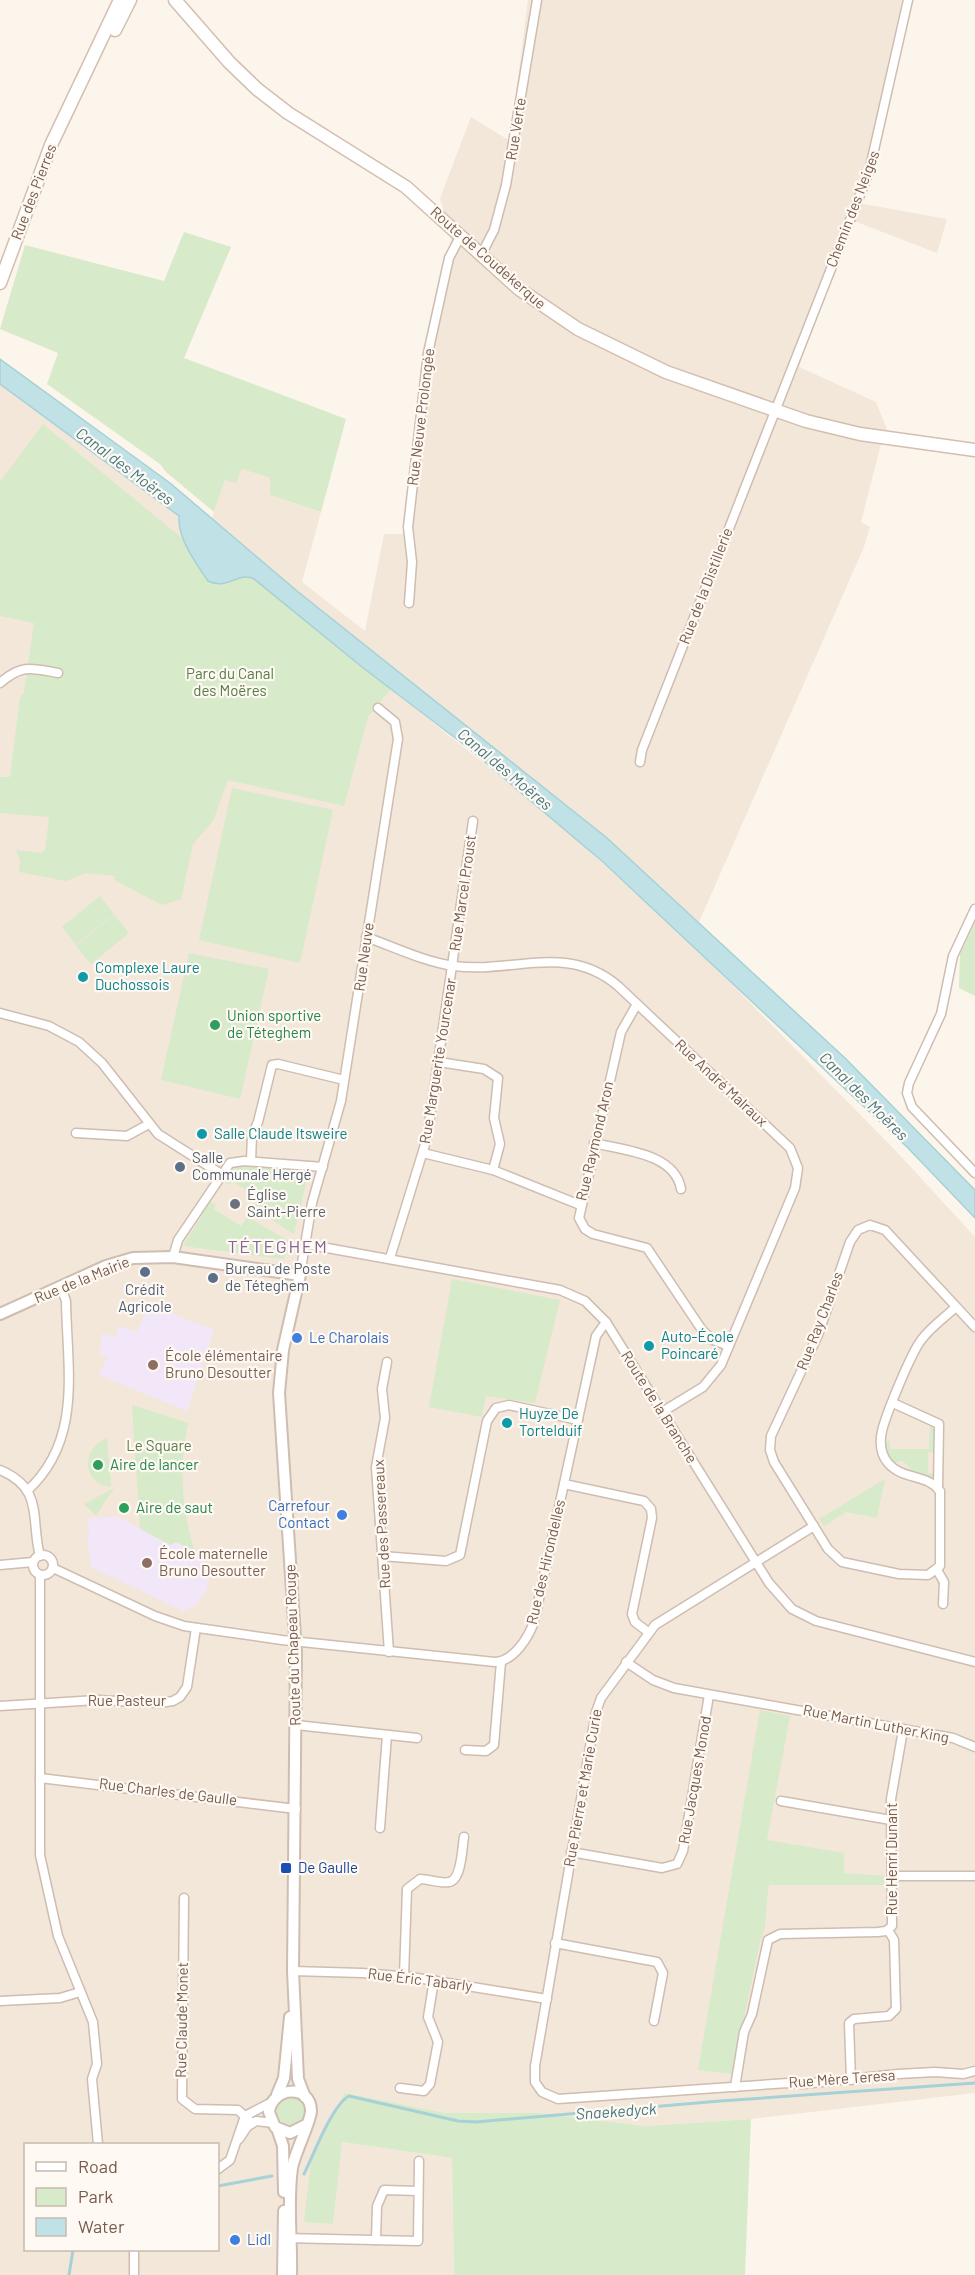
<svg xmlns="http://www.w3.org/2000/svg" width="975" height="2275" viewBox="0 0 975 2275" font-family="Barlow,sans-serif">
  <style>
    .residential { fill: #f3e7da; fill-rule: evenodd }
    .education { fill: #f2e7f9 }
    .green { fill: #d7eac9 }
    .water { fill: #c0e1e5; stroke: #a6d1d6; stroke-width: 1.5 }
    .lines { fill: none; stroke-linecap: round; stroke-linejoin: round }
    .stream { stroke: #a6d1d6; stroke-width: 3 }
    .minor-casing { stroke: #cebdb0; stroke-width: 11 }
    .tertiary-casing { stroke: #cebdb0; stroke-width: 14 }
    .secondary-casing { stroke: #d3bfb0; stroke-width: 15 }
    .minor { stroke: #fff; stroke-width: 8 }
    .tertiary { stroke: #fff; stroke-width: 10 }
    .secondary { stroke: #fff; stroke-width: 12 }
    .culture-dot { fill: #0f9aa8; stroke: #fef9f2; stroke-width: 2 }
    .leisure-dot { fill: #2e9e5b; stroke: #fef9f2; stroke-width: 2 }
    .service-dot { fill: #5c6f8a; stroke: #fef9f2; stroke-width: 2 }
    .worship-dot { fill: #6b7280; stroke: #fef9f2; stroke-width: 2 }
    .shop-dot { fill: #3f7fe0; stroke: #fef9f2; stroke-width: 2 }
    .education-dot { fill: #8d6e63; stroke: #fef9f2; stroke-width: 2 }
    .transit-dot { fill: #1a4fb4; stroke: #fef9f2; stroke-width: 2 }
    .labels { text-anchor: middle; stroke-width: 4.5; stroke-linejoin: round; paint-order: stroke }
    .street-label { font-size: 15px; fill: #765b4e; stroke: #fef9f2 }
    .park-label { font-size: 15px; fill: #587b47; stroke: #fef9f2 }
    .culture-label { font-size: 15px; fill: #0d838f; stroke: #fef9f2; text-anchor: start }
    .leisure-label { font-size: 15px; fill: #27864d; stroke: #fef9f2; text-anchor: start }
    .service-label { font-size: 15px; fill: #4e5e75; stroke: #fef9f2; text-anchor: start }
    .worship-label { font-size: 15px; fill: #5b616d; stroke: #fef9f2; text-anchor: start }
    .shop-label { font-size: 15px; fill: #366cbe; stroke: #fef9f2; text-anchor: start }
    .education-label { font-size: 15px; fill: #785e54; stroke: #fef9f2; text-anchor: start }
    .transit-label { font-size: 15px; fill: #164399; stroke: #fef9f2; text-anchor: start }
    .water-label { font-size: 16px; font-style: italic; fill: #467981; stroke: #fef9f2 }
    .quarter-label { font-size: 18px; letter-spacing: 1.5px; fill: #826691; stroke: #fef9f2 }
  </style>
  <rect width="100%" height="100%" fill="#fcf5eb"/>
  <g class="residential">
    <path d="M528,0H902L858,203L947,219L937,253L854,221L815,317L799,367L876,402L888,432L881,444L861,522L870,527L864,547L699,922L607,838L297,591L212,518L225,480L242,469L270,478V495L321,512L302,582L365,631L384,534H404L422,368L451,240L440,198L471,117L510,141Z"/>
    <path d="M0,384L180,516L183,539L208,581L242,577L254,579L557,822L690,942L896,1151L975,1237V2093L751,2119L644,2126L538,2113H446L345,2093L304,2222L333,2224L341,2142L452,2158L454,2275H0ZM26,2144H218V2250H26Z"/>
  </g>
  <g class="education">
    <path d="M149,1305L214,1330L187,1411L99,1375L108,1356L100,1355L102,1333L116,1338L118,1326L137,1332Z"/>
    <path d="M119,1517L170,1545L176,1542L202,1559L210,1579L205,1593L195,1606L183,1611L91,1567L87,1535H89L88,1518Z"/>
  </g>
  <g class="green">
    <path d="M184,232L231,247L184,358L346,419L321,512L270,495V478L242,469L236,483L225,480L214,512L166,472L160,464L47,384L58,353L0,329L25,245L164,281Z"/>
    <path d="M43,424L183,539L208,581L225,585L242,577L254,579L391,689L368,717L344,806L228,780L213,821L193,844L181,899L162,905L114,880L115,876L86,873L66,881L19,872L20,860L16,850L41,853L45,850L49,817L0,813V777H10L20,697L24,693L34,623L0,616V482Z"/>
    <path d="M232,788L333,810L300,963L199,940Z"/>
    <path d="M100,896L114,914L76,945L62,927Z"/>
    <path d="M114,915L129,933L91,964L76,946Z"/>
    <path d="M975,923V996L959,988L960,954Z"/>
    <path d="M189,953L269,969L240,1099L161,1080Z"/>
    <path d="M237,1165L309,1171L294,1234L253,1208L259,1198L232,1181L229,1185L223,1181L232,1167Z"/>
    <path d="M210,1202L216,1205L214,1209L241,1226L248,1217L292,1243L284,1259L183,1246Z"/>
    <path d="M452,1279L560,1300L535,1403L486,1396L482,1417L429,1407Z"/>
    <path d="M132,1405L188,1423C179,1464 181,1511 195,1551L177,1542L170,1545L140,1529Z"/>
    <path d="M930,1422L936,1427V1453L928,1452V1473L936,1474L932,1479L909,1474L910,1468L903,1461L892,1463L887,1456L885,1441H890V1449H929Z"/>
    <path d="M107,1438L111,1487C81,1484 81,1448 107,1438Z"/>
    <path d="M885,1479L877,1518L846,1512L824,1526L819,1519Z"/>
    <path d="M114,1488L96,1516L84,1504Z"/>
    <path d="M760,1710L790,1716L767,1840L844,1853V1873L885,1876V1885H769C766,1898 767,1931 761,1938L732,2074L698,2070Z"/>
    <path d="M345,2093L446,2113H538L644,2126L751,2119L745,2275H454L452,2158L342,2142L333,2224L304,2222L312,2152Z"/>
    <circle cx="291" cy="2111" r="14"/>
  </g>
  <path class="water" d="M0,359L170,483L297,591L607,838L846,1059L975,1190V1218L907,1147L603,862L467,747L362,667L254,579C238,571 228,591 208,581C196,563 177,538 179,516L0,384Z"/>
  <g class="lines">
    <g class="stream">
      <path d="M304,2174C313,2156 332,2105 349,2096L458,2121L476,2122L720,2101L975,2083"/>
      <path d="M218,2186L272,2176"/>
      <path d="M69,2275L73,2250"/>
    </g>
    <defs>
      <g id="minor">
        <path d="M481,255L494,230L506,185L537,0"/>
        <path d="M409,603L412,562L408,527L428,353L449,258L461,235"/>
        <path d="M0,683C22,664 31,668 58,673"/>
        <path d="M640,762L642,750L869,172L908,0"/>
        <path d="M975,909L953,956L941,1014L909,1083L907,1093L912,1107L975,1173"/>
        <path d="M366,937C394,947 425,962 454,966C513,974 567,942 618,986L790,1148L798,1168L795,1188L721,1365L703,1387L662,1412"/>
        <path d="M637,1004L621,1032L579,1218L585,1229L593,1234L647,1248L702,1330L713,1340L729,1346"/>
        <path d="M0,1013L49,1026L79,1042L102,1063L158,1134L221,1174"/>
        <path d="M439,1062L484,1069L498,1078L494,1118L500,1144L493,1170"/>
        <path d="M76,1133L127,1136L149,1124"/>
        <path d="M594,1143C622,1150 675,1153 681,1189"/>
        <path d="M423,1153L493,1170L580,1205"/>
        <path d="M251,1161L252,1135L258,1122L272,1065L278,1064L344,1080"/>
        <path d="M305,1244L560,1290L585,1301L606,1322L769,1583L792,1609L816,1621L975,1662"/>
        <path d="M173,1257L178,1240L230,1163L244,1161L323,1167"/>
        <path d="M390,1258L427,1138L473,821"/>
        <path d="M300,1275L312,1203L341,1101L398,739L395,722L378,708"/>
        <path d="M956,1307C945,1317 931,1327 922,1339C912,1351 882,1422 881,1437C880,1447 882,1456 888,1463C902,1480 928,1474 940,1491V1566L928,1575L899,1574L842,1562L828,1549L774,1462L770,1450L771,1436L818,1335L850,1242L858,1230L870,1225L885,1230L975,1327"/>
        <path d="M387,1362L382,1389L385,1418L376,1467L389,1652"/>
        <path d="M893,1403L939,1424L938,1489"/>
        <path d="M0,1470C45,1489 30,1519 40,1556"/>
        <path d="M564,1484L644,1501L651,1509L652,1518L632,1614L635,1622L648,1632"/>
        <path d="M27,1491C83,1440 67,1369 66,1301L61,1287"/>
        <path d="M814,1526L655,1625L601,1698L596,1712L535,2066V2082L542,2092L558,2099L788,2083L803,2084L898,2074L935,2072L963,2074L975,2071"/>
        <circle cx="43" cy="1565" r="10"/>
        <path d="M382,1556L446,1561L460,1555L487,1421L496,1408L509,1405L578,1420"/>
        <path d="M0,1565L33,1562"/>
        <path d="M53,1568L155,1616L184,1626L282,1640L495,1662C514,1661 528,1638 534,1622L596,1336L606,1322"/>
        <path d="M937,1570L944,1582L943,1604"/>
        <path d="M40,1575V1855L58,1936L93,2022L97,2064L92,2079L98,2144"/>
        <path d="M626,1662L653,1680L674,1688L953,1738L975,1747"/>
        <path d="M0,1706L97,1700L159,1703L173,1701L180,1697L187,1687L196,1628"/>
        <path d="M296,1725L417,1738"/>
        <path d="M465,1750L486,1751L494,1745L501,1662"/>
        <path d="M40,1778L296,1809"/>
        <path d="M781,1801L891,1820"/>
        <path d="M380,1828L387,1735"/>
        <path d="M571,1852L662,1868L677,1864L683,1851L709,1695"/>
        <path d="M892,1876H975"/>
        <path d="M184,1898L182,2099L195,2109L238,2110L252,2123"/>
        <path d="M555,1943L657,1962L663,1973L654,2021"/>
        <path d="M293,1971L362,1973L411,1977L547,1999"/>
        <path d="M404,1976L407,1889L420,1879C429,1879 441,1884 449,1882C462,1880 462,1847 464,1837"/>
        <path d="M0,2001L60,1998L80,1992"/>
        <path d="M851,2080L849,2023L854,2019L889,2016L896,2009L894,1940L888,1930"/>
        <path d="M735,2087L744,2032L752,2014L768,1940L780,1934L878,1932L886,1931L892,1926L891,1799L903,1730"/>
        <path d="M400,2088L424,2091L430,2084L438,2042L428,2017L434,1980"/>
        <path d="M239,2139L247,2127L256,2121L273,2123"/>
        <path d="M218,2169L230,2160L245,2116L272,2102"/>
        <path d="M284,2238L418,2241L419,2161"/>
        <path d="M376,2240L377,2206L384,2190L418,2191"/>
        <path d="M134,2275V2250"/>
      </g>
      <g id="tertiary">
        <path d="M0,1314L106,1266L133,1258L173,1257L300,1275L283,1350L279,1393L296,1652L293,1971L298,2079L305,2097"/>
        <path d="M277,2095L284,2078L290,2017"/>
        <path d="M277,2128L283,2146L284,2192"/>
        <path d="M283,2275L284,2211"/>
        <path d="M291,2275C292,2240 287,2203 292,2168C295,2152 311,2121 311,2111C311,2084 272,2086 269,2112L275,2127L290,2133L306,2125"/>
      </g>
      <g id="secondary">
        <path d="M175,0L229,62L257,89L288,113L406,187L519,289L578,329L666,372L806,421L860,434L975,450"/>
        <path d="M115,30L130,0"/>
        <path d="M0,283L51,145L120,0"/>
      </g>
    </defs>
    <use href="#minor" class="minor-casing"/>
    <use href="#tertiary" class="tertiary-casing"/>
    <use href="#secondary" class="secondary-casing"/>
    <use href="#minor" class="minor"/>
    <use href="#tertiary" class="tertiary"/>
    <use href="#secondary" class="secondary"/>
  </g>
  <g class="culture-dot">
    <circle cx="83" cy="977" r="6"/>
    <circle cx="202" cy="1134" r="6"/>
    <circle cx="649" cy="1346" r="6"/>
    <circle cx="507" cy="1423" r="6"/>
  </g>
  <g class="leisure-dot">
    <circle cx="215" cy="1025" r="6"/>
    <circle cx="98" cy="1465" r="6"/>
    <circle cx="124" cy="1508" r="6"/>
  </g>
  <g class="service-dot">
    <circle cx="180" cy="1167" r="6"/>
    <circle cx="145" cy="1272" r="6"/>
    <circle cx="213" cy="1278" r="6"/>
  </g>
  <circle class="worship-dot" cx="235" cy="1204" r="6"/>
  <g class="shop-dot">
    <circle cx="297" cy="1338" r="6"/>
    <circle cx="342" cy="1515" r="6"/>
    <circle cx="235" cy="2240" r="6"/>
  </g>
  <g class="education-dot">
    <circle cx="153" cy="1365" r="6"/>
    <circle cx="147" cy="1563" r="6"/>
  </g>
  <rect class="transit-dot" x="280" y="1862" width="12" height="12" rx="3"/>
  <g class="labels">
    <g class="street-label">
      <text transform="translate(516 129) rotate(-81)" y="5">Rue Verte</text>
      <text transform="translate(34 192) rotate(-69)" y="5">Rue des Pierres</text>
      <text transform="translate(853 209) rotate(-69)" y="5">Chemin des Neiges</text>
      <text transform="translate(488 258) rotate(41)" y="5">Route de Coudekerque</text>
      <text transform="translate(421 417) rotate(-83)" y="5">Rue Neuve Prolongée</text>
      <text transform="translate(706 586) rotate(-69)" y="5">Rue de la Distillerie</text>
      <text transform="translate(463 893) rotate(-82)" y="5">Rue Marcel Proust</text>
      <text transform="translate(364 957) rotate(-82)" y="5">Rue Neuve</text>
      <text transform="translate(438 1061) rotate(-81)" y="5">Rue Marguerite Yourcenar</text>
      <text transform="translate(721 1083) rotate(43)" y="5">Rue André Malraux</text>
      <text transform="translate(595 1141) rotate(-77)" y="5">Rue Raymond Aron</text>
      <text transform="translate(82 1280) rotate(-22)" y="5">Rue de la Mairie</text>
      <text transform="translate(820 1321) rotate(-69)" y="5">Rue Ray Charles</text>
      <text transform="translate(659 1407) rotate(58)" y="5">Route de la Branche</text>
      <text transform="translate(382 1524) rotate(-93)" y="5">Rue des Passereaux</text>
      <text transform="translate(546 1562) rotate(-77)" y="5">Rue des Hirondelles</text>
      <text transform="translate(293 1645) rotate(-92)" y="5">Route du Chapeau Rouge</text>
      <text x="127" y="1706">Rue Pasteur</text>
      <text transform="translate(876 1724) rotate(11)" y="5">Rue Martin Luther King</text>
      <text transform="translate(695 1780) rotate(-80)" y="5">Rue Jacques Monod</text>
      <text transform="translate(583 1788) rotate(-80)" y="5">Rue Pierre et Marie Curie</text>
      <text transform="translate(168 1792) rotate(7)" y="5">Rue Charles de Gaulle</text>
      <text transform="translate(892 1859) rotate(-90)" y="5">Rue Henri Dunant</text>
      <text transform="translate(420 1980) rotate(7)" y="5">Rue Éric Tabarly</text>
      <text transform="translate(182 2020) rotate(-89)" y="5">Rue Claude Monet</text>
      <text transform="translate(842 2079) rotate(-4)" y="5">Rue Mère Teresa</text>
    </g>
    <g class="park-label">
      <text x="230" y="679">Parc du Canal<tspan x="230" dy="17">des Moëres</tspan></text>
      <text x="159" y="1451">Le Square</text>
    </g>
    <g class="culture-label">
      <text x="95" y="973">Complexe Laure<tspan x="95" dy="17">Duchossois</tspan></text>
      <text x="214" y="1139">Salle Claude Itsweire</text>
      <text x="661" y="1342">Auto-École<tspan x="661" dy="17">Poincaré</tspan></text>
      <text x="519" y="1419">Huyze De<tspan x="519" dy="17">Tortelduif</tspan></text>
    </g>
    <g class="leisure-label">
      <text x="227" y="1021">Union sportive<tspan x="227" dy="17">de Téteghem</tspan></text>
      <text x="110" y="1470">Aire de lancer</text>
      <text x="136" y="1513">Aire de saut</text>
    </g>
    <g class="service-label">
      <text x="192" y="1163">Salle<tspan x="192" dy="17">Communale Hergé</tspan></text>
      <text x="225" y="1274">Bureau de Poste<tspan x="225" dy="17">de Téteghem</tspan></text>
      <text x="145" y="1295" text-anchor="middle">Crédit<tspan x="145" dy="17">Agricole</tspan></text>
    </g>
    <g class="worship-label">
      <text x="247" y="1200">Église<tspan x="247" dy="17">Saint-Pierre</tspan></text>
    </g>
    <g class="shop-label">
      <text x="309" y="1343">Le Charolais</text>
      <text x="330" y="1511" text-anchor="end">Carrefour<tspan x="330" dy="17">Contact</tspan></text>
      <text x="247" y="2245">Lidl</text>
    </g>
    <g class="education-label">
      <text x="165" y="1361">École élémentaire<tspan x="165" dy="17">Bruno Desoutter</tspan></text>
      <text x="159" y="1559">École maternelle<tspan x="159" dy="17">Bruno Desoutter</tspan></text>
    </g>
    <g class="transit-label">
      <text x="298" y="1873">De Gaulle</text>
    </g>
    <g class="water-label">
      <text transform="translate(125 466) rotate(37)" y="6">Canal des Moëres</text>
      <text transform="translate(505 769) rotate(40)" y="6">Canal des Moëres</text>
      <text transform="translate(864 1096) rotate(45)" y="6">Canal des Moëres</text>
      <text transform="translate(616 2111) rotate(-4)" y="6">Snaekedyck</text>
    </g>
    <g class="quarter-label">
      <text x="278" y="1253">TÉTEGHEM</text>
    </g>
  </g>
  <rect x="24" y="2143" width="195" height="108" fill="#fef9f2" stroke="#c8bab0" stroke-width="1.5"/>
  <rect x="36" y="2162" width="30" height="9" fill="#ffffff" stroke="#c8bab0" stroke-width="1.5"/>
  <text x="78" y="2173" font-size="18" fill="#765b4e">Road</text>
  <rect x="36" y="2188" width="30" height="18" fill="#d7eac9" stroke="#c8bab0" stroke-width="1.5"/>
  <text x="78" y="2203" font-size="18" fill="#765b4e">Park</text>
  <rect x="36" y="2218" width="30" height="18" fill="#c0e1e5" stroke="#c8bab0" stroke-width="1.5"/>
  <text x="78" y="2233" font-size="18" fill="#765b4e">Water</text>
</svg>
